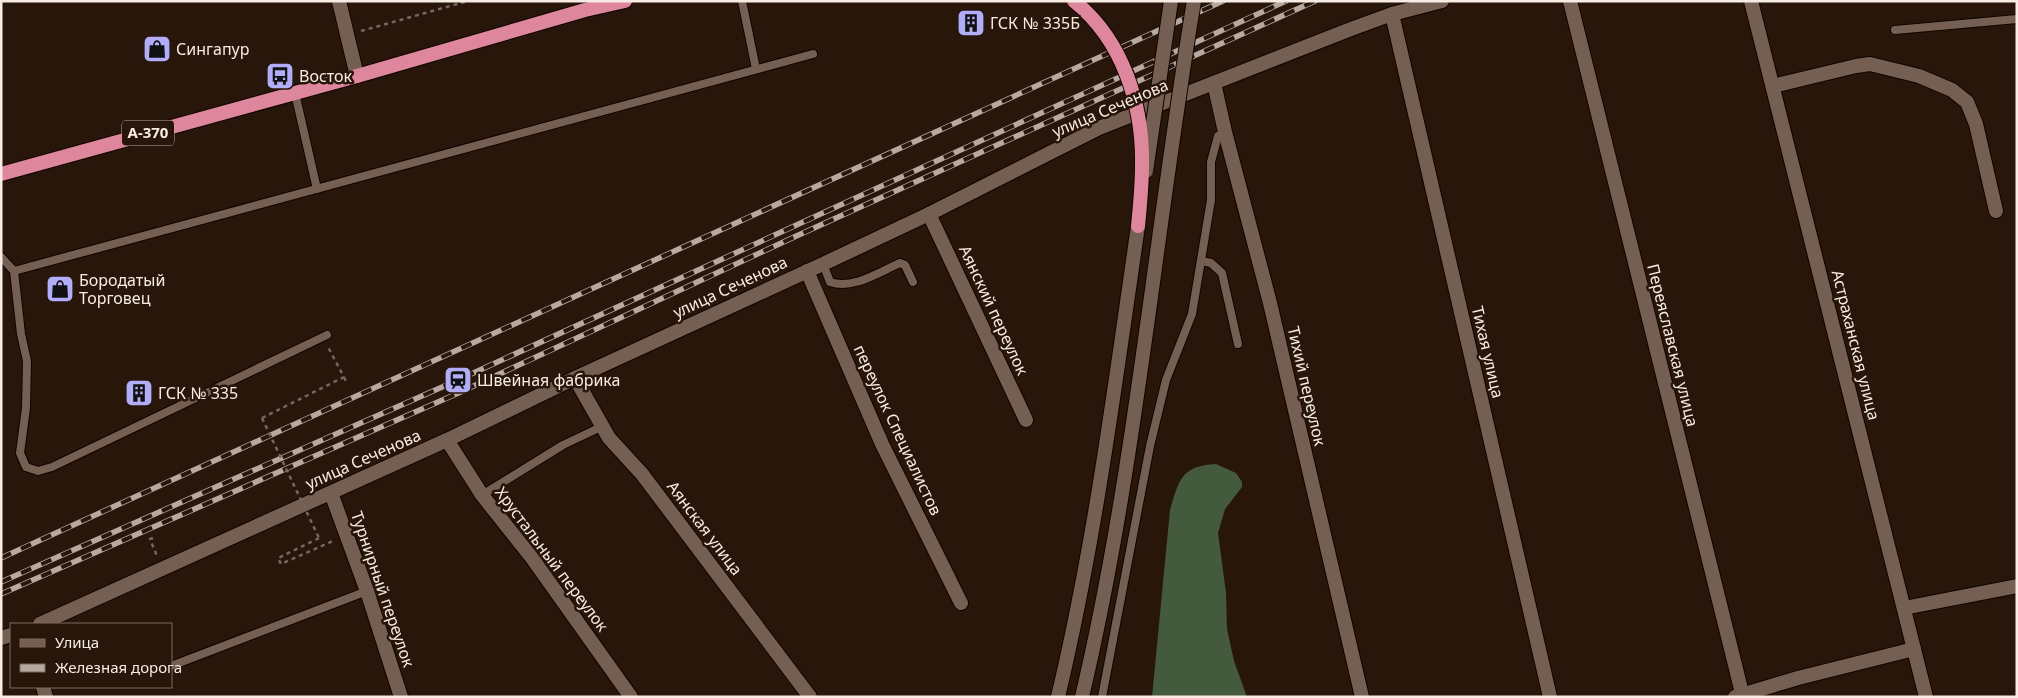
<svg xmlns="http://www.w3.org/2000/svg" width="2018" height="698" viewBox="0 0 2018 698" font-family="'Noto Sans',sans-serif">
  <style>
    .forest { fill: #445a3c }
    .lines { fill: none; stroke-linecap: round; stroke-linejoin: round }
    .service-casing { stroke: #100300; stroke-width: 10 }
    .minor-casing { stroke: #100300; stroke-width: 16 }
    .secondary-casing { stroke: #100300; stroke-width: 16 }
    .trunk-casing { stroke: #100300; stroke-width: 16 }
    .path { stroke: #77665d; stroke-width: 2.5; stroke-dasharray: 4 4; stroke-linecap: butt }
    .service { stroke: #755f52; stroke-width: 8 }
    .minor { stroke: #755f52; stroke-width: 14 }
    .secondary { stroke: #755f52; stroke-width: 14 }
    .trunk { stroke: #de869b; stroke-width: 14 }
    .rail-casing { stroke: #b8a9a0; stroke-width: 5.5 }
    .rail { stroke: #29160b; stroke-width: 4; stroke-dasharray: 11; stroke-linecap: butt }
    .secondary-bridge-casing { stroke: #100300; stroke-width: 16; stroke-linecap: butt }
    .trunk-bridge-casing { stroke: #100300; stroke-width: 16; stroke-linecap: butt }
    .path-bridge { stroke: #77665d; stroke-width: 2.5; stroke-dasharray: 4 4; stroke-linecap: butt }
    .secondary-bridge { stroke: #755f52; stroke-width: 14 }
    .trunk-bridge { stroke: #de869b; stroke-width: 14 }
    .labels { text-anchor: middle; stroke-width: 5; stroke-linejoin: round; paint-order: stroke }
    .shield { fill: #29160b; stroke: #baaba2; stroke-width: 1 }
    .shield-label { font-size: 15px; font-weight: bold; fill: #f8ebe3 }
    .poi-label { font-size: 16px; fill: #f8ebe3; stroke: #29160b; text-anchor: start }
    .street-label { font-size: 16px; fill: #f8ebe3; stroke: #29160b }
  </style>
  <rect width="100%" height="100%" fill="#29160b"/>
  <path class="forest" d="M1216,464L1236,473L1242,482V487L1225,509L1218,533L1226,593L1227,629L1234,661L1247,697H1152L1170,510C1179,480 1181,466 1216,464Z"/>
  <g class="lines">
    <defs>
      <g id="service">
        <path d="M742,1L756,69"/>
        <path d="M1895,30L2017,19"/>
        <path d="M295,93L317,189"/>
        <path d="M1,257L14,271L21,334L27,361L26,408L20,453L26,467L38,471L52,467L327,335"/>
        <path d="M1201,261L1211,263L1222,273L1238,344"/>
        <path d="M823,264L830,282C853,290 879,272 900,263L905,265L913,282"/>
        <path d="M14,271L813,54"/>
        <path d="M482,495L563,445L601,427"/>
        <path d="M171,666L367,591"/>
        <path d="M1102,697L1150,446L1166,380L1192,314L1211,200V162L1218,136L1225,132"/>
      </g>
      <g id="minor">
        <path d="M339,1L357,76"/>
        <path d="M1570,1L1743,697"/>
        <path d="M1751,1L1926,697"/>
        <path d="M1392,14L1550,697"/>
        <path d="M1214,83L1225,132L1270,303L1362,697"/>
        <path d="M1773,86L1856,66L1870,64L1919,76L1952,90L1967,102L1976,124L1996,211"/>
        <path d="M929,214L1026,420"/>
        <path d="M807,271L882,444L961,603"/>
        <path d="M575,378L609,438L642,474L810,697"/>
        <path d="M447,440L482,495L532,558L631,697"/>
        <path d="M331,493L367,591L401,697"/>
        <path d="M1904,608L2017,586"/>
        <path d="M40,624L447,440L575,378L823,264L929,214L1099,128L1351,29L1392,14L1442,1"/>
        <path d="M1,638L11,635"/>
        <path d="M43,687L46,697"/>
        <path d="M1735,697L1798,678L1914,649"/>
      </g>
      <path id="secondary" d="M1058,697C1095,542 1115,384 1138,226"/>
      <path id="trunk" d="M1,174L357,76L585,10L625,1"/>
    </defs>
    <use href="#service" class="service-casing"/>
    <use href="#minor" class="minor-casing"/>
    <use href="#secondary" class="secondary-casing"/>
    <use href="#trunk" class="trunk-casing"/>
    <g class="path">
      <path d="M361,31L468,1"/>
      <path d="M344,377L347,384"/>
      <path d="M262,418L344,377L328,347"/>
      <path d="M153,538L150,539L157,556"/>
      <path d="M319,538L278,558L281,564L333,541"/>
    </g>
    <use href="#service" class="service"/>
    <use href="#minor" class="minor"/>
    <use href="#secondary" class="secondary"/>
    <use href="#trunk" class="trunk"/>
    <defs>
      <g id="rail">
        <path d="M1,558L1223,1"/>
        <path d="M1,582L458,380L1286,1"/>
        <path d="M1,594L463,391L792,238L1315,1"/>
      </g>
    </defs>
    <use href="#rail" class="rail-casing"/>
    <use href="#rail" class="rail"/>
    <defs>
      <g id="secondary-bridge">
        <path d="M1146,171L1171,1"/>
        <path d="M1082,697C1136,468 1155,233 1194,1"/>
      </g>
      <path id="trunk-bridge" d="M1074,1C1123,40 1143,105 1142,165C1142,186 1140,206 1138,226"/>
    </defs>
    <use href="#secondary-bridge" class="secondary-bridge-casing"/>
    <use href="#trunk-bridge" class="trunk-bridge-casing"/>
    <path class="path-bridge" d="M262,418L319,538"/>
    <use href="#secondary-bridge" class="secondary-bridge"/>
    <use href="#trunk-bridge" class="trunk-bridge"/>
  </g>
  <defs>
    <symbol id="building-square" viewBox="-11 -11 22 22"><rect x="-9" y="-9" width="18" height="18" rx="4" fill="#b2adf9" stroke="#29160b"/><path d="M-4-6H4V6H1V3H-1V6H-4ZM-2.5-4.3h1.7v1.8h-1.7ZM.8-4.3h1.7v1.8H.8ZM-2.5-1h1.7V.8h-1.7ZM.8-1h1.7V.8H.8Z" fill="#111"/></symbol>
    <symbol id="shop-square" viewBox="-11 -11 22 22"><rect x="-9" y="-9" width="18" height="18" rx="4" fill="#b2adf9" stroke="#29160b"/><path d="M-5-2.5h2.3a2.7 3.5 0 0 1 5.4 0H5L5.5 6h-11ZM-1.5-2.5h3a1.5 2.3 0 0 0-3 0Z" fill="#111"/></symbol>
    <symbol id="bus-square" viewBox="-11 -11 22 22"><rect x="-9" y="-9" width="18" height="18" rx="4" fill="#b2adf9" stroke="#29160b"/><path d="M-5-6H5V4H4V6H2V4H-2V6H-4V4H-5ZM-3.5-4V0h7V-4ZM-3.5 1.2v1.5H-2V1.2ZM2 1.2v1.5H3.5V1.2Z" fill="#111"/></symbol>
    <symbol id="station-square" viewBox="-11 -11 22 22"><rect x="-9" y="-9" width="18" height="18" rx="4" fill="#b2adf9" stroke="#29160b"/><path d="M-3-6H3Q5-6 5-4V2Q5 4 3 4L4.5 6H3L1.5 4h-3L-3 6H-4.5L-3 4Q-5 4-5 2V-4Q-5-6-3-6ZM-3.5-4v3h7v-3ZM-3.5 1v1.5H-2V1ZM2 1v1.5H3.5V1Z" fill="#111"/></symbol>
  </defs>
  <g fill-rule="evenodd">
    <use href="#building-square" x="955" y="7" width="32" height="32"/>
    <use href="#shop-square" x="141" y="33" width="32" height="32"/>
    <use href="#bus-square" x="264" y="60" width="32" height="32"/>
    <use href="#shop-square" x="44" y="273" width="32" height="32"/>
    <use href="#station-square" x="442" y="364" width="32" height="32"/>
    <use href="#building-square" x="123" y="377" width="32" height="32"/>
  </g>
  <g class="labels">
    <rect class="shield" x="122" y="120.5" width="52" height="25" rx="4"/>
    <g class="shield-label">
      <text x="148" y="138">А-370</text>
    </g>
    <g class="poi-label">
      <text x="990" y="29">ГСК № 335Б</text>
      <text x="176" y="55">Сингапур</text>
      <text x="299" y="82">Восток</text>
      <text x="79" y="286">Бородатый<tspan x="79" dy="18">Торговец</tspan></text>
      <text x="477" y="386">Швейная фабрика</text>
      <text x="158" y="399">ГСК № 335</text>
    </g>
    <g class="street-label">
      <text transform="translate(1110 108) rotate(-23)" y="6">улица Сеченова</text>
      <text transform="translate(730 287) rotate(-25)" y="6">улица Сеченова</text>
      <text transform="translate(994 310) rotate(65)" y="6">Аянский переулок</text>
      <text transform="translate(1673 345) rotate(76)" y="6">Переяславская улица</text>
      <text transform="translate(1856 345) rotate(76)" y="6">Астраханская улица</text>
      <text transform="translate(1488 352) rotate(77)" y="6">Тихая улица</text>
      <text transform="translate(1307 386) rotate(77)" y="6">Тихий переулок</text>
      <text transform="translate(898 430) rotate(65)" y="6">переулок Специалистов</text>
      <text transform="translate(363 459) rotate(-24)" y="6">улица Сеченова</text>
      <text transform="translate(705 528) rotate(53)" y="6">Аянская улица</text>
      <text transform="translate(552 559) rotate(53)" y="6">Хрустальный переулок</text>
      <text transform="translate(383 589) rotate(71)" y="6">Турнирный переулок</text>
    </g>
  </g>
  <rect width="2018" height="698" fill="none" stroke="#f8ebe3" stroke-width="5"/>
  <rect x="10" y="623" width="162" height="65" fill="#29160b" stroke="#7c6b61"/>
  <rect x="20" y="639" width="25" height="8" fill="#755f52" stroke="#7c6b61"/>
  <text x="55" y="648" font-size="15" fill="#f8ebe3">Улица</text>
  <rect x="20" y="664" width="25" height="8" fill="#b8a9a0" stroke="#7c6b61"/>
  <text x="55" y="673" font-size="15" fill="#f8ebe3">Железная дорога</text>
</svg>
